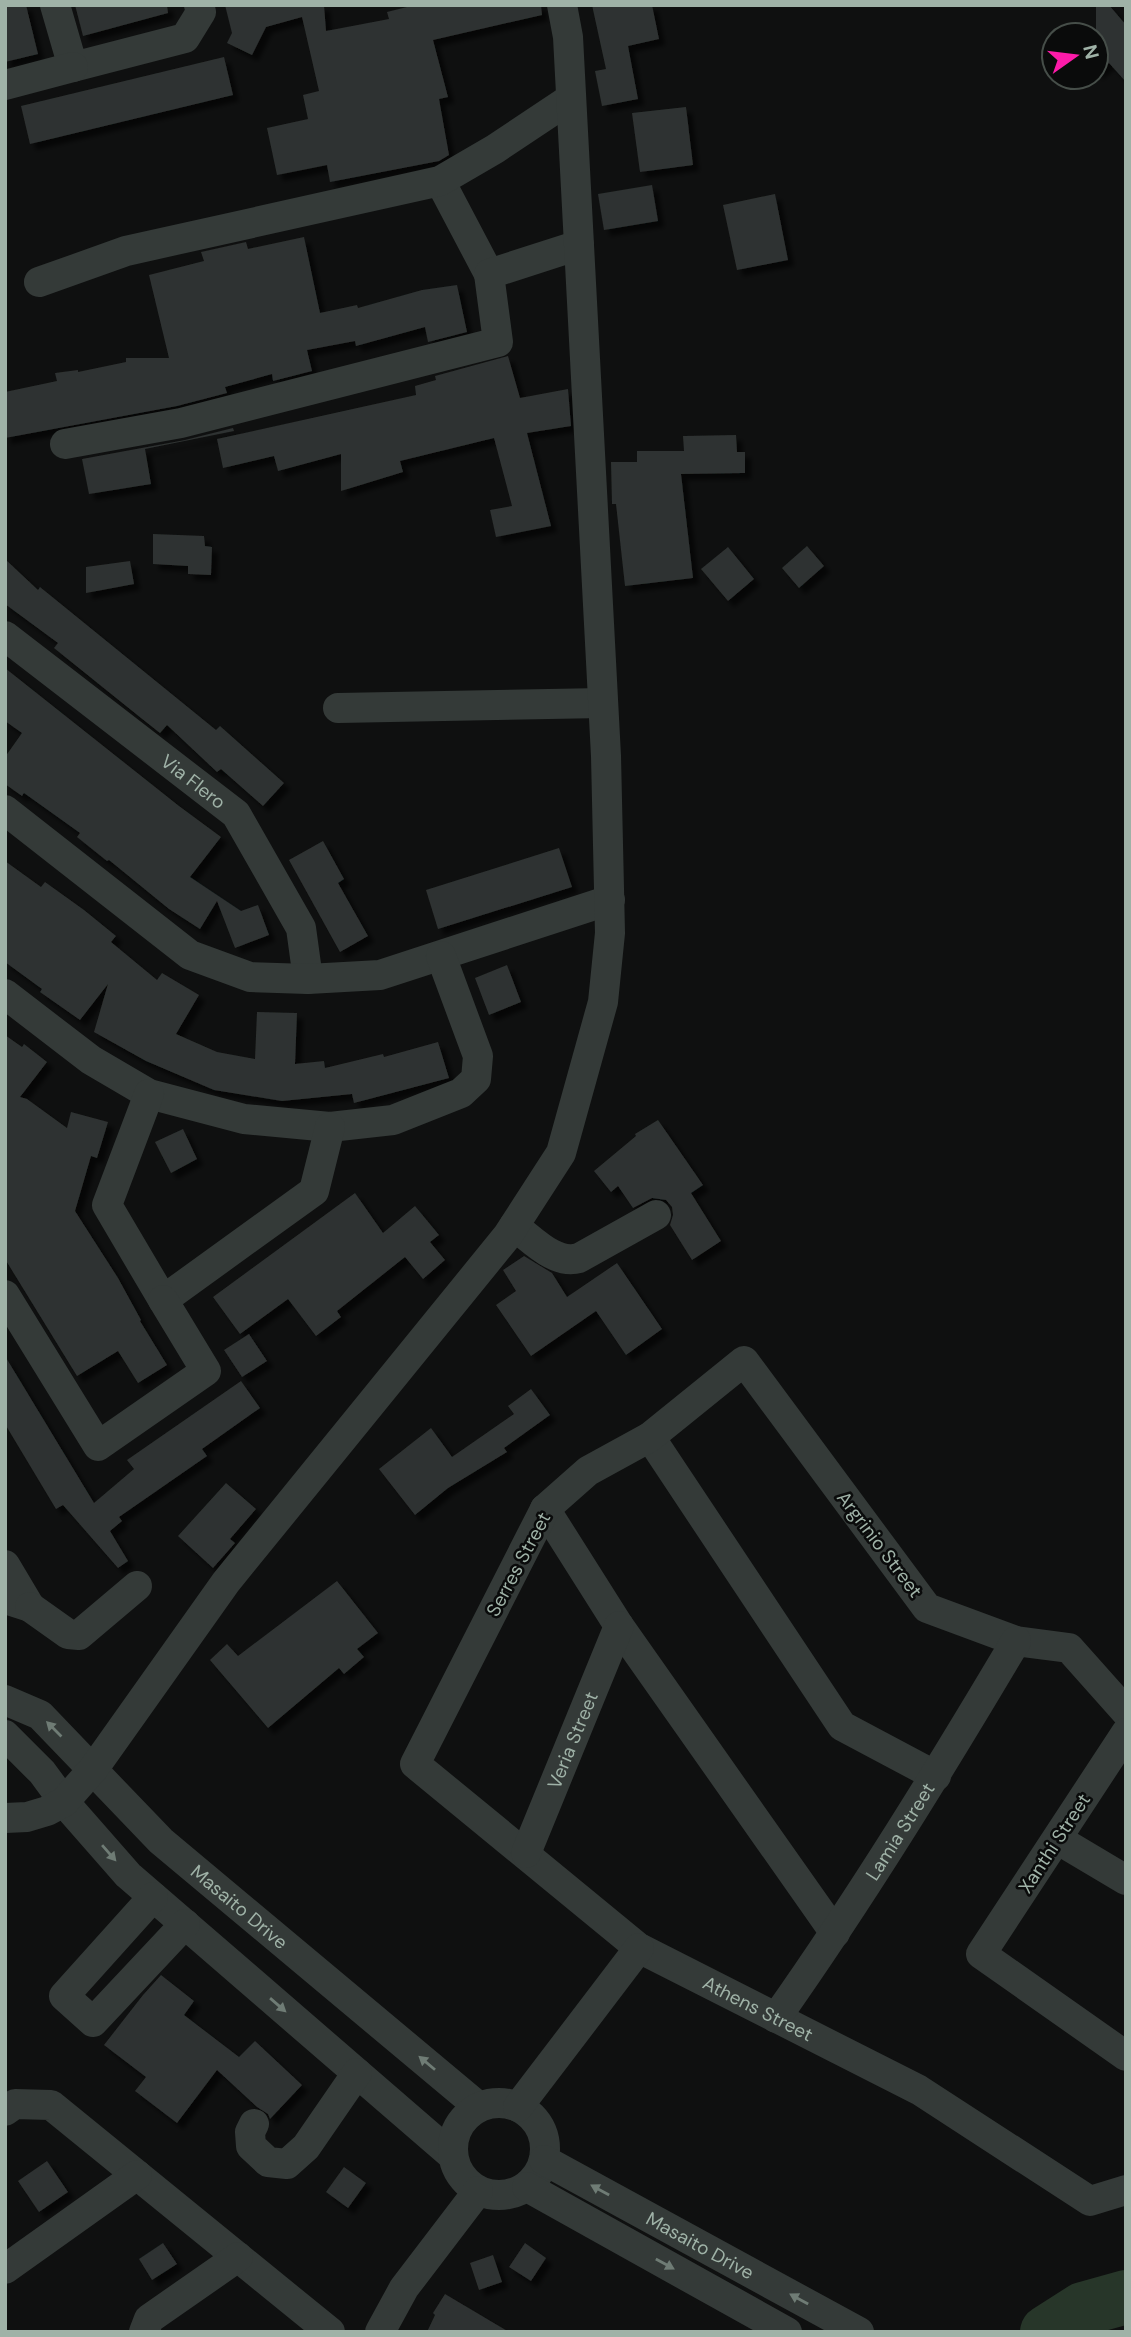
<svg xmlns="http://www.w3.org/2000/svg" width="1131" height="2337" viewBox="0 0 1131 2337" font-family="'DM Sans',sans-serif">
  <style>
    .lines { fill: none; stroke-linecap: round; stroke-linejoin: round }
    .river { stroke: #273629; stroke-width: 54 }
    .building { fill: #2e3231; filter: url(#shadow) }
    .minor { stroke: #343a38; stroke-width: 30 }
    .oneway { fill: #6f7c75 }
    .labels { text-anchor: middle; stroke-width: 5; stroke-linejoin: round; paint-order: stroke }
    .street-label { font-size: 19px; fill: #9fb2a7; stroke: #0a0b0b }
  </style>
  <defs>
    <filter id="shadow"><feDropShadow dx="6" dy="6" stdDeviation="2" flood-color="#0009"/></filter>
  </defs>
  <rect width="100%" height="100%" fill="#0f1010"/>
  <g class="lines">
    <path class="river" d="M1047,2332L1083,2309L1126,2297"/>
  </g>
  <g class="building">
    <path d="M5,5H26L38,54L5,62Z"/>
    <path d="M75,5H167L168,13L83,36Z"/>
    <path d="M225,5H324L326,31L389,19L387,12L415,5H541L542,15L433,40L448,97L439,99L449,155L439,161L330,182L327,165L277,175L267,128L308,119L303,95L319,91L302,17L266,27L252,55L227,43L232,33Z"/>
    <path d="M592,5H652L659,39L628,46L638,99L602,106L595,71L606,69Z"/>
    <path d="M1096,5H1109L1126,25V82L1109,63L1096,74Z"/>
    <path d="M224,57L233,95L30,144L21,106Z"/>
    <path d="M686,107L693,165L640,172L632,113Z"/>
    <path d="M652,185L658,221L604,230L598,194Z"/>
    <path d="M775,194L788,260L737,270L723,205Z"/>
    <path d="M304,237L320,313L357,305L358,308L422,290L457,285L467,332L428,342L425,327L356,346L355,341L307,350L312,371L273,381L272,374L225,387L227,393L177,406L5,438V392L57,381L55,373L78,370V372L126,362V358H169L149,275L204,261L201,252L246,242L248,249Z"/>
    <path d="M508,356L520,398L568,389L571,426L527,433L551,526L496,537L490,510L512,506L494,438L400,461L403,472L341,491V454L278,471L274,456L223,468L217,439L416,395L415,386L436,380L435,376Z"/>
    <path d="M233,428L234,431L145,449L151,484L89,494L82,459L185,440Z"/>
    <path d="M736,435L737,452H745V473L681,474L693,578L625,586L616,504H612L611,462H637V451H684L683,436Z"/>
    <path d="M153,534L204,536L205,546L212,547L211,575L188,574V566L153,564Z"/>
    <path d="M807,546L824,566L799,588L782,568Z"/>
    <path d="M728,547L754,579L728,601L701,569Z"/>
    <path d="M5,559L38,590L40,587L216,730L220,726L284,783L263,806L221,769L217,772L167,725L160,733L141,718L54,648L58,643L5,604Z"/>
    <path d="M130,561L134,584L86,593V567Z"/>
    <path d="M5,668L179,806L221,837L190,877L241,911L258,905L269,935L235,948L217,901L200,929L169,909L109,860L107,861L77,837L80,833L24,793L22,796L5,784V757L22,733L5,721Z"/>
    <path d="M323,841L344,879L338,883L368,936L340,952L289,860Z"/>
    <path d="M559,848L572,887L438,929L426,890Z"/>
    <path d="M5,861L41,887L45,882L84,910L116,936L111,942L157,980L162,973L199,995L176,1034L217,1052L255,1059L257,1012L297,1013L295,1064L324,1061L325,1068L383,1054L384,1057L438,1042L449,1078L354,1103L352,1094L282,1101L214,1090L146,1061L94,1032L108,984L80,1020L40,992L42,989L5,962Z"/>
    <path d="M507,965L521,1002L489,1015L475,978Z"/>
    <path d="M5,1035L22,1047L24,1044L47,1062L20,1097L27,1099L67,1128L71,1112L108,1122L97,1158L91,1156L75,1211L118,1278L141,1320L140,1321L167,1365L138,1383L118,1351L77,1376L5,1259Z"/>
    <path d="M658,1120L703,1185L691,1193L721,1241L692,1260L670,1225L673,1215L672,1207L666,1200L652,1198L633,1208L618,1186L611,1192L594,1171L636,1136L635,1134Z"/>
    <path d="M183,1129L197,1159L171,1173L155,1142Z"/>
    <path d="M355,1193L383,1233L415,1206L439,1235L430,1242L445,1260L423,1279L405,1257L337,1311L341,1317L316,1336L288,1299L240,1334L213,1297Z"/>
    <path d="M524,1256L552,1273L567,1297L617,1263L662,1329L626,1355L596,1311L531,1356L496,1305L516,1291L503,1270Z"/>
    <path d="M249,1334L267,1361L242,1377L224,1350Z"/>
    <path d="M5,1356L94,1503L134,1469L127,1460L241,1381L260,1408L202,1449L207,1456L119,1517L122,1521L110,1531L128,1561L118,1568L63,1505L56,1509L5,1424Z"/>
    <path d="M531,1389L550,1415L504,1448L507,1452L448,1488L415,1515L379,1469L431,1428L452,1457L514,1414L508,1406Z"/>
    <path d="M226,1483L256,1509L230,1539L235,1543L213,1568L178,1536Z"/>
    <path d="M337,1581L378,1633L357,1649L364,1657L344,1674L339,1668L268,1728L210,1660L227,1644L238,1656Z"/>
    <path d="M161,1975L194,2001L184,2015L239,2057L255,2041L302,2085L270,2119L268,2114L257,2107L217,2070L177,2123L135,2091L146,2077L104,2045L143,1995Z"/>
    <path d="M47,2161L68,2192L39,2212L18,2181Z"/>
    <path d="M344,2167L366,2183L348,2208L326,2192Z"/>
    <path d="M163,2243L177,2264L152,2280L139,2259Z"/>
    <path d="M525,2243L546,2258L531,2281L509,2267Z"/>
    <path d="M493,2255L502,2282L479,2290L470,2263Z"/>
    <path d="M445,2294L509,2332H427L435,2315L433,2313Z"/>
  </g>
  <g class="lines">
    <g class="minor">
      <path d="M55,5L73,67L185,38L201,12L199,5"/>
      <path d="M5,85L73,67"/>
      <path d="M440,181L489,274"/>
      <path d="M39,282L126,251L440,181L495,149L570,99"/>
      <path d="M65,444L181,423L498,342L489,274L579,245"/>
      <path id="s1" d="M5,636L236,814L301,928L308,979"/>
      <path d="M338,708L603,703"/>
      <path d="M5,810L190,955L250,977L308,979L380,975L610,900"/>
      <path d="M5,994L91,1060L149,1094L244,1119L330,1127L393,1120L461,1093L476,1079L478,1056L441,956"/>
      <path d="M149,1094L107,1205L163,1300L314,1191L330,1127"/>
      <path d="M514,1226C533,1240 555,1265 579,1258L656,1215"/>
      <path d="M5,1295L98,1446L206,1371L163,1300"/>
      <path d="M650,1437L842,1726L936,1776"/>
      <path d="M545,1509L619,1626L835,1933"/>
      <path d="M5,1565L30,1607L5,1599"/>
      <path d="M30,1607L68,1634L79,1635L137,1586"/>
      <path id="s2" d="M5,1700L40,1715L161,1841L479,2107"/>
      <path id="s3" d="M1126,1712L1069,1648L1016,1641L927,1608L744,1361L650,1437L588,1471L545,1509L415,1764L639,1948L919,2090L1090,2201L1126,2190"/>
      <path d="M1126,1733L981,1954L1126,2056"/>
      <path d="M5,1735L42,1772L64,1802L128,1875L453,2156"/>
      <path d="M5,1818L27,1817L47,1811L64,1802L94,1768L226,1582L508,1235L561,1153L603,1002L610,933L606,756L568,37L562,5"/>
      <path d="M1057,1839L1126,1880"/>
      <path id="s4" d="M526,1853L619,1626"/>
      <path d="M153,1897L64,1996L93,2022L185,1924"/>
      <path id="s5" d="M776,2018C862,1896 940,1769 1016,1641"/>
      <circle cx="499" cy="2149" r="46"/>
      <path d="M518,2107L639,1948"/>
      <path d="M5,2111L15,2104L51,2105L330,2332"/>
      <path d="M254,2124L250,2132L251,2146L268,2162L287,2164L306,2147L357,2073"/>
      <path id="s6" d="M544,2160L859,2332"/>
      <path d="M527,2187L787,2332"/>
      <path d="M5,2269L137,2175"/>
      <path d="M144,2332L149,2319L238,2257"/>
      <path d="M380,2332L404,2288L478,2191"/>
    </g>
  </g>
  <defs><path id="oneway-solid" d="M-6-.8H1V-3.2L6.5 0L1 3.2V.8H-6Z" transform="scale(1.75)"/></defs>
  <g class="oneway">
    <use href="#oneway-solid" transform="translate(54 1729) rotate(-135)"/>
    <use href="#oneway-solid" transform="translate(109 1853) rotate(49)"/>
    <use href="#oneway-solid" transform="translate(278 2005) rotate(41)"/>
    <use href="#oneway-solid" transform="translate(427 2063) rotate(-140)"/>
    <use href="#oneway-solid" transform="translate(600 2190) rotate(-151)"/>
    <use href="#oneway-solid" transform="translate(665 2264) rotate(29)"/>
    <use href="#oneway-solid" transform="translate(799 2299) rotate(-151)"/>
  </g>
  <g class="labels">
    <g class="street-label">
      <text dy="7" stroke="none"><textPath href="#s1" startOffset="238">Via Flero</textPath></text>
      <text transform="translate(880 1544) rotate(53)" y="7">Argrinio Street</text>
      <text transform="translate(518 1564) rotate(-62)" y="7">Serres Street</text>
      <text dy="7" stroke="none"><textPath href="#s4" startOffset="122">Veria Street</textPath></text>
      <text dy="7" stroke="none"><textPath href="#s5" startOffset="224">Lamia Street</textPath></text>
      <text transform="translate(1054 1843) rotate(-57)" y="7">Xanthi Street</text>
      <text dy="7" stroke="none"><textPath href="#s2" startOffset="315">Masaito Drive</textPath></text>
      <text dy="7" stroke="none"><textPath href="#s3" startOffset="1500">Athens Street</textPath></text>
      <text dy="7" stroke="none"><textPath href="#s6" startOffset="178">Masaito Drive</textPath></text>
    </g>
  </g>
  <rect width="1131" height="2337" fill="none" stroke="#9fb2a7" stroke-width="14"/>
  <g transform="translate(1075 56) rotate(76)"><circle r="33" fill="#0a0b0b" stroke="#464e49" stroke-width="2"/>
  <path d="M0-5L12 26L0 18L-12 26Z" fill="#fc1ba9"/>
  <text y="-10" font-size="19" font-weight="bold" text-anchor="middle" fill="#9fb2a7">N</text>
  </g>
</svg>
